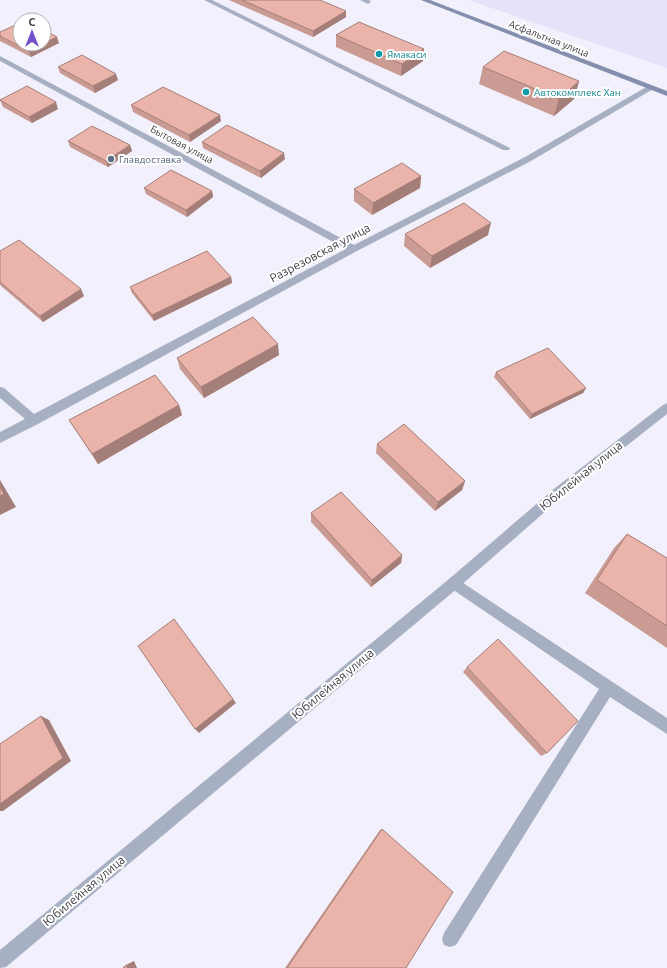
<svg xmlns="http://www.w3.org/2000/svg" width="667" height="968" viewBox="0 0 667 968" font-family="Ubuntu,sans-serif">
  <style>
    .built { fill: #e6e2fa }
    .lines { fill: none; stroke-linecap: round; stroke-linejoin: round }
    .lane { fill: #a7b0c3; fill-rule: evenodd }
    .street { fill: #a7b0c3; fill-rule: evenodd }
    .secondary { fill: #838fac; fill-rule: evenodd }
    .wall { fill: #ca9b93 }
    .shaded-wall { fill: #a47e78 }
    .building { fill: #ebb4ab; stroke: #a47e78 }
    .culture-dot { fill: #0f9aa8; stroke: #fff; stroke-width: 1.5 }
    .service-dot { fill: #5c6f8a; stroke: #fff; stroke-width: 1.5 }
    .labels { text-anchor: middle; stroke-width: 4; stroke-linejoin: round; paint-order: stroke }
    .far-street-label { font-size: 10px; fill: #3c3b42; stroke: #fff }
    .far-culture-label { font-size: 10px; fill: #0d838f; stroke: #fff; text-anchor: start }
    .far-service-label { font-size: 10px; fill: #4e5e75; stroke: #fff; text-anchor: start }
    .street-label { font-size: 12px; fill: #3c3b42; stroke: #fff }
  </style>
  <rect width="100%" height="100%" fill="#f2f0fd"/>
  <path class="built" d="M468,0H667V68Z"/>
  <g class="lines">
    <g class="lane">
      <path d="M204,0H212L510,148L509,150H503Z"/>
      <path d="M360,0H369L371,2L368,4Z"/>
      <path d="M454,577L667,718V734L610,697L456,945L450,947L444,945L442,939L444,933L599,689L449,587L447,583L449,579Z"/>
    </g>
    <g class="street">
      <path d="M0,56L354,245L525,157L648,86H654L655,88L531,161L357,251L38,424L0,443V432L25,419L0,398V387L4,388L34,414L346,249L0,61Z"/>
      <path d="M667,403V414L563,496L459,587L6,967L0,968V950L449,579L555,488L663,405Z"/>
    </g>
    <path class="secondary" d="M421,0H430L667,91V96Z"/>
  </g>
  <g class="wall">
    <path d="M229,0H320L346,17L313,37Z"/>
    <path d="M0,32L59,43L31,57L0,41Z"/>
    <path d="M336,35L424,49L423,61L401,76L336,47Z"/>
    <path d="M58,67L118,80L95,93L60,73Z"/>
    <path d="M483,67L579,81L574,99L554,116L479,84Z"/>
    <path d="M0,100L58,109L32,123L3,107Z"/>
    <path d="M131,105L221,121L190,142L133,112Z"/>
    <path d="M68,141L130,145L132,151L108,167L70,147Z"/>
    <path d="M202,142L285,159L261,178L203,148Z"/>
    <path d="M421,176L420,188L372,215L354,201V189Z"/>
    <path d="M144,188L212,191L213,197L187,217L146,194Z"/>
    <path d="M405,234L488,235L430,268L404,246Z"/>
    <path d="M0,251L84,296L43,322L0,285Z"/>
    <path d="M231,277L232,283L154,321L132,293L130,287Z"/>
    <path d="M279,355L204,398L180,369L177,358Z"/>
    <path d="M496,372L586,388L583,393L530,419L494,377Z"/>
    <path d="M179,405L182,415L98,464L69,420Z"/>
    <path d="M377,444L465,481L462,490L435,511L376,453Z"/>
    <path d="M311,513L402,555L401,563L371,587L311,522Z"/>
    <path d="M627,534L667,558V648L585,593L614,548Z"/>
    <path d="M467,667L547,753L541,756L463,672Z"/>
    <path d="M382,829L406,968H285L380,830Z"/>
  </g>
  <g class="shaded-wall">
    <path d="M346,11V17L313,37V31Z"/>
    <path d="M57,37L59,43L31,57L29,51L44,44V43Z"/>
    <path d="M424,49L423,61L401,76L402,64Z"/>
    <path d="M116,74L118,80L95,93L93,86Z"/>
    <path d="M579,81L574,99L554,116L559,99Z"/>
    <path d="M56,102L58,109L32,123L29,117Z"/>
    <path d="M220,115L221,121L190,142L189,135Z"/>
    <path d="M130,145L132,151L108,167L106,161Z"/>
    <path d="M284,153L285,159L261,178L260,171Z"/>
    <path d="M421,176L420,188L372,215L373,203Z"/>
    <path d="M212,191L213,197L187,217L186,210Z"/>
    <path d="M491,223L488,235L430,268L432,256Z"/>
    <path d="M231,277L232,283L154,321L152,315Z"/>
    <path d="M81,289L84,296L43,322L40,316Z"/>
    <path d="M278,344L279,355L204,398L201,387Z"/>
    <path d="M586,388L583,393L530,419L532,414Z"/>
    <path d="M179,405L182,415L98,464L92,454Z"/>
    <path d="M0,480L16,507L0,515Z"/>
    <path d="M465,481L462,490L435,511L438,502Z"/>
    <path d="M402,555L401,563L371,587L372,580Z"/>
    <path d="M233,699L236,703L199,733L195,729Z"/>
    <path d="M41,716L49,720L71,761L3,811H0V804Z"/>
    <path d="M134,961L137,968H128L126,965Z"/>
  </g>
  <g class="building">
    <path d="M242,0H320L346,11L313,31Z"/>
    <path d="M359,22L424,49L402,64L336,35Z"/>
    <path d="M20,23V44H43L29,51L0,36V32Z"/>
    <path d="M44,30L57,37L44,43Z"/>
    <path d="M504,51L579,81L559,99L483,67Z"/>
    <path d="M82,55L116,74L93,86L58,67Z"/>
    <path d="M27,86L56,102L29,117L0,100Z"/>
    <path d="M163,87L220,115L189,135L131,105Z"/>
    <path d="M227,125L284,153L260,171L202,142Z"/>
    <path d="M92,126L130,145L106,161L68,141Z"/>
    <path d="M402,163L421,176L373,203L354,189Z"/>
    <path d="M171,170L212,191L186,210L144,188Z"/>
    <path d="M464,203L491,223L432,256L405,234Z"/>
    <path d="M19,240L81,289L40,316L0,282V251Z"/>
    <path d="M207,251L231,277L152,315L130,287Z"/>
    <path d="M253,317L278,344L201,387L177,358Z"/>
    <path d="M548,348L586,388L532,414L496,372Z"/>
    <path d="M155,375L179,405L92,454L69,420Z"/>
    <path d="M404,424L465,481L438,502L377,444Z"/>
    <path d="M0,487L4,494L0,496Z"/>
    <path d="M341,492L402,555L372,580L311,513Z"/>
    <path d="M627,534L667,558V626L597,580Z"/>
    <path d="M174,619L233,699L195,729L138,646Z"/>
    <path d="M498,639L578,721L547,753L467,667Z"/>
    <path d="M41,716L63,758L0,804V744Z"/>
    <path d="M382,829L453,892L406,968H287Z"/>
    <path d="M126,965L128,968H123Z"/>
  </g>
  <g class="culture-dot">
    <circle cx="379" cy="54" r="4"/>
    <circle cx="526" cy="92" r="4"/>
  </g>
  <circle class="service-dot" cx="111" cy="159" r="4"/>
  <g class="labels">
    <g class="far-street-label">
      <text transform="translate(549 38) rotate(21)" y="4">Асфальтная улица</text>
      <text transform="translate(182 144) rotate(28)" y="4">Бытовая улица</text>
    </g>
    <g class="far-culture-label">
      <text x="387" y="58">Ямакаси</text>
      <text x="534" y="96">Автокомплекс Хан</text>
    </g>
    <g class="far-service-label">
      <text x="119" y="163">Главдоставка</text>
    </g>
    <g class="street-label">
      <text transform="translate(320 253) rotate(-28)" y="4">Разрезовская улица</text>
      <text transform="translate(581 476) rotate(-39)" y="4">Юбилейная улица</text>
      <text transform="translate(333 684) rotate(-40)" y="4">Юбилейная улица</text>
      <text transform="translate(84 891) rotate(-40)" y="4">Юбилейная улица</text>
    </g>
  </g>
  <g transform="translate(32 32)"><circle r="19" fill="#ffffff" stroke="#b1b1b3"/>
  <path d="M0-3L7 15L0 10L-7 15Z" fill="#7450ca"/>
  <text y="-6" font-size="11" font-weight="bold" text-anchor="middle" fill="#3c3b42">С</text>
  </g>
</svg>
